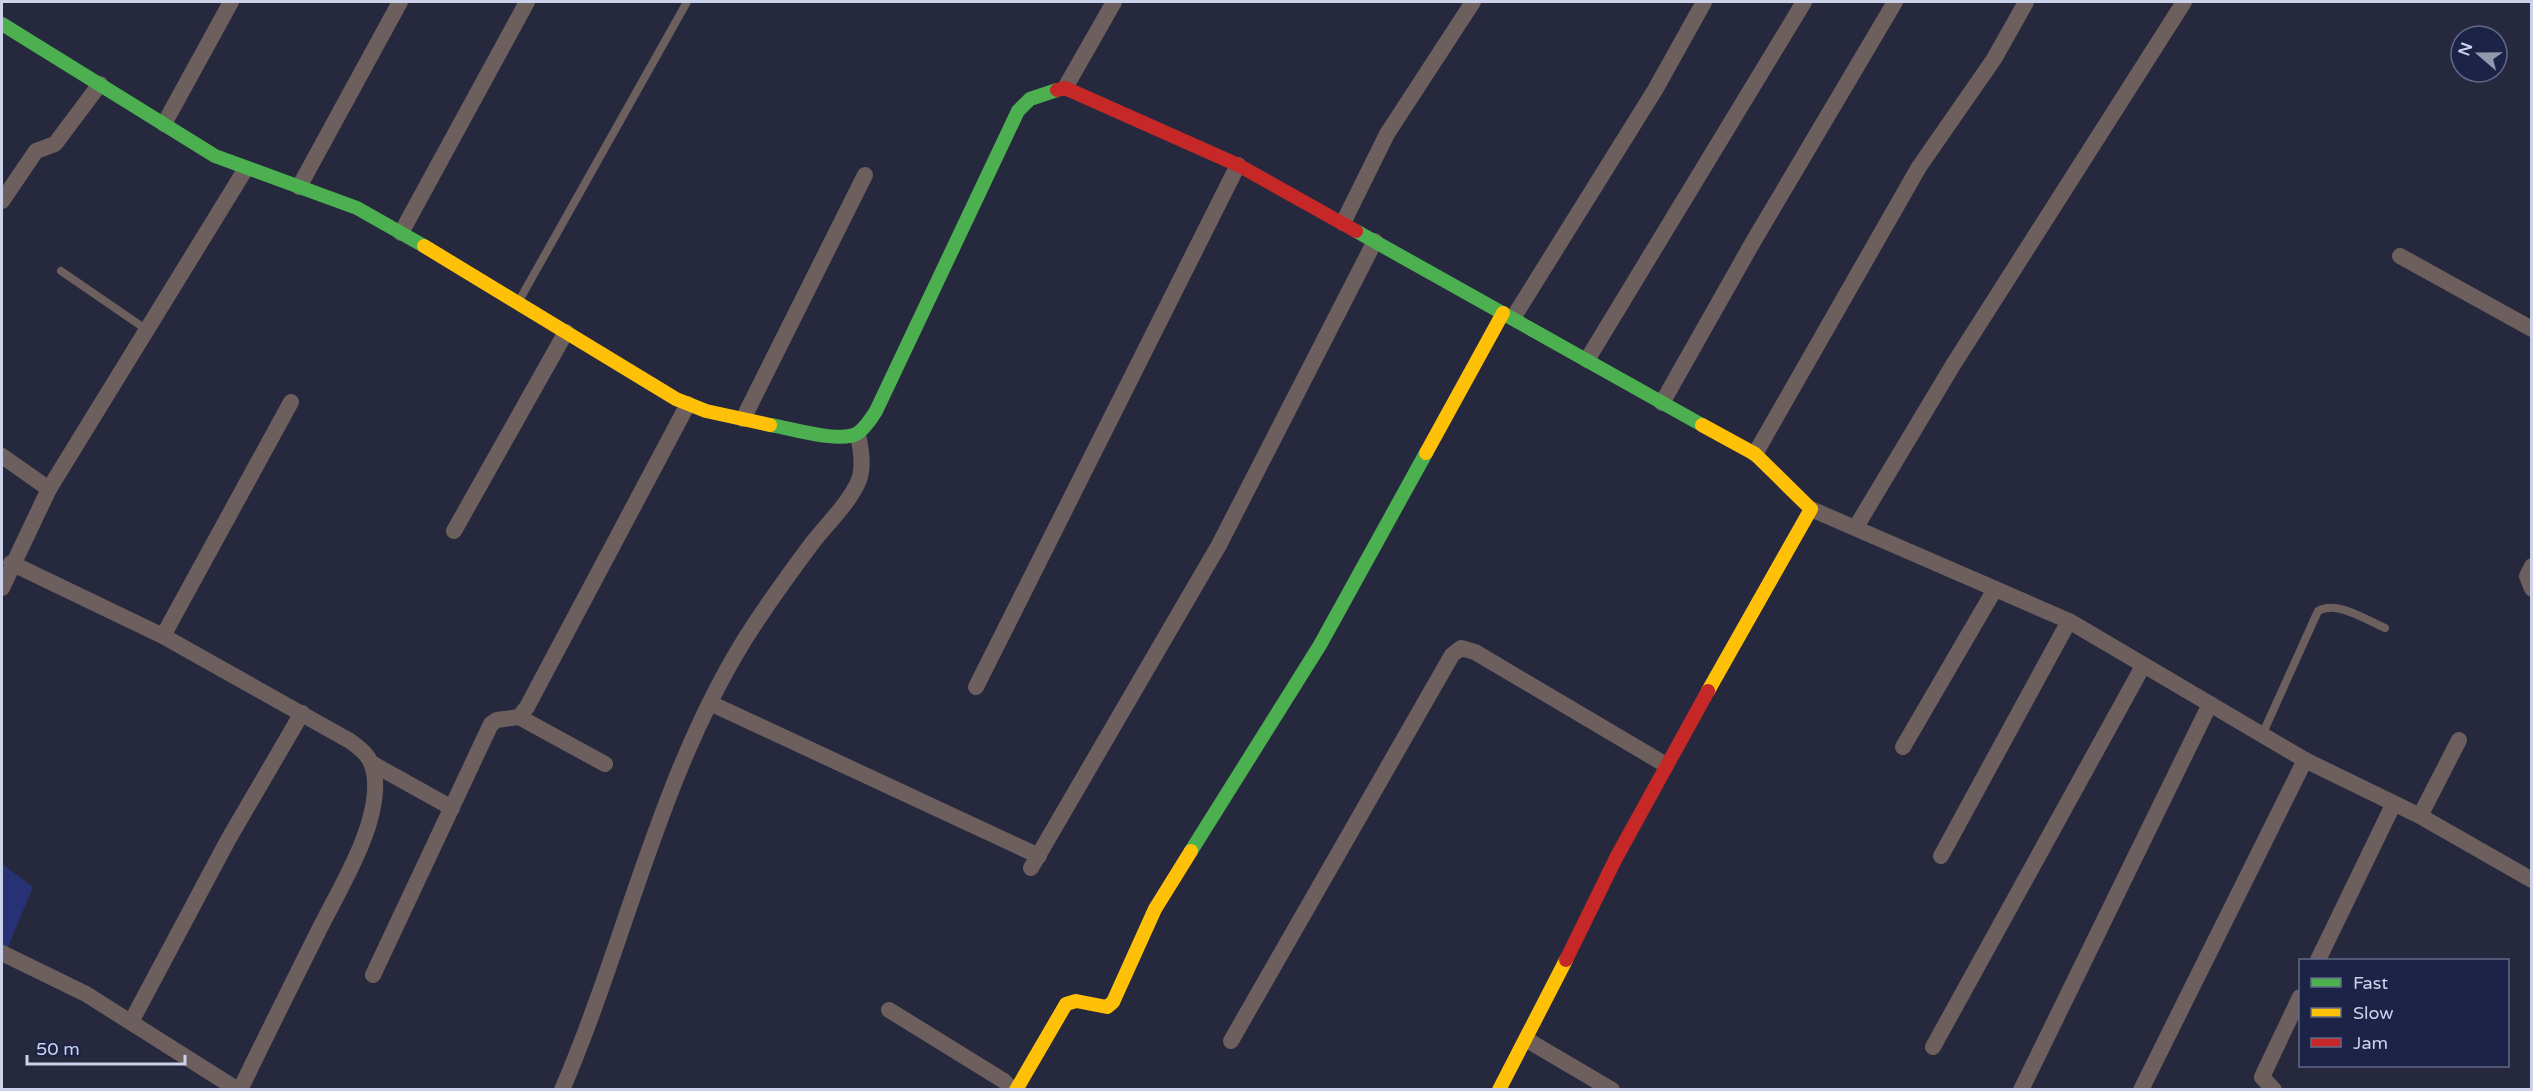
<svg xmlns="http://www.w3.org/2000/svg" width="2533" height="1091" viewBox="0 0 2533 1091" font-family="'Varela Round',sans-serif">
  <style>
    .green { fill: #283173 }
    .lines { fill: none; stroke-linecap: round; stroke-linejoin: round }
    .lane { stroke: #6d5f5e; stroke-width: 8 }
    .street { stroke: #6d5f5e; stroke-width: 16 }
    .fast { stroke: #4caf50; stroke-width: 14 }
    .slow { stroke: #ffc107; stroke-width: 14 }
    .jam { stroke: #c62828; stroke-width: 14 }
  </style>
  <rect width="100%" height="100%" fill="#26293d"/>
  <path class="green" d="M2,864L33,887L5,954L2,955Z"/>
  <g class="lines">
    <g class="lane">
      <path d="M61,271L147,330"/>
      <path d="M520,299L687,2"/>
      <path d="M2262,735L2318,611C2337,600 2366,620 2385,628"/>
    </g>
    <g class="street">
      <path d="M1065,88L1114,2"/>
      <path d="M164,124L231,2"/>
      <path d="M299,187L400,2"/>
      <path d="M2,201L36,151L55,144L100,84"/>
      <path d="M1343,223L1387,134L1473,2"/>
      <path d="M401,233L527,2"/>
      <path d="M2400,256L2532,329"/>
      <path d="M1513,318L1655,90L1704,2"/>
      <path d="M1587,360L1804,2"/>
      <path d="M1662,403L1753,242L1895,2"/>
      <path d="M743,419L865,175"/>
      <path d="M1755,454L1919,167L1994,59L2026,2"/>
      <path d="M2,456L49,489"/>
      <path d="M1811,509L2069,621L2305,760L2420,816L2532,880"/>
      <path d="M1856,527L1953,365L2184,2"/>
      <path d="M454,531L566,332"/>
      <path d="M11,563L163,636L350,741C366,752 374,761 375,781C378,829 338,891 317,934C291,986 265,1038 240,1090"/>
      <path d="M2532,566L2527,576L2532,589"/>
      <path d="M2,588L49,489L245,170"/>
      <path d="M163,636L291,402"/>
      <path d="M976,687L1238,165"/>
      <path d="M710,703L1039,856"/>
      <path d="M519,717L605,764"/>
      <path d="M1903,747L1995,589"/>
      <path d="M373,764L452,808"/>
      <path d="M2420,816L2459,740"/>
      <path d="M1941,856L2069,621"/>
      <path d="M1031,868L1219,545L1375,241"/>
      <path d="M2,953L86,994L238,1090"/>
      <path d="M2318,960L2393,805"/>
      <path d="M373,975L491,724L497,720L519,717L527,707L688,404"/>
      <path d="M889,1010L1004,1081L1012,1090"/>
      <path d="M131,1022L228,840L302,713"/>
      <path d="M1527,1040L1612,1090"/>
      <path d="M1231,1041L1452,655L1461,648L1475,652L1666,765"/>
      <path d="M1933,1047L2143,666"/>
      <path d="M562,1090C626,941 659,778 745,639C766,606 789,574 813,542C828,523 850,502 859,480C864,466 861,449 858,435"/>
      <path d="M2021,1090L2210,704"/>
      <path d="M2141,1090L2305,760"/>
      <path d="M2274,1090L2262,1077L2300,997"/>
    </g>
    <g class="fast">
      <path d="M2,24L215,156L357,208L424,246"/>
      <path d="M1356,231L1702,425"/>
      <path d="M770,425C791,428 841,444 858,433C866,427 871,419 876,411L1018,111L1030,99L1057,90"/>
      <path d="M1191,851L1320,645L1426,453"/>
    </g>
    <g class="slow">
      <path d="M424,246L676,399L706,411L770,425"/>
      <path d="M1702,425L1755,454L1811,509L1708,691"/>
      <path d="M1426,453L1503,313"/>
      <path d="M1016,1090L1066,1004L1076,1001L1107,1007L1113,1002L1155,909L1191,851"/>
      <path d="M1499,1090L1566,960"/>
    </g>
    <g class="jam">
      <path d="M1057,90L1065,88L1238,165L1356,231"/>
      <path d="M1566,960L1616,858L1708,691"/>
    </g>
  </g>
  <rect width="2533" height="1091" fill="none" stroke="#cbd2ea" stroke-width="6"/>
  <rect x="2299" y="959" width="210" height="108" fill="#1c2347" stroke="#626988" stroke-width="1.5"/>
  <rect x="2311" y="978" width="30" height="9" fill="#4caf50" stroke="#626988" stroke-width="1.5"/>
  <text x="2353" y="989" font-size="18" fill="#cbd2ea">Fast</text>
  <rect x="2311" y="1008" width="30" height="9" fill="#ffc107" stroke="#626988" stroke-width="1.5"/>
  <text x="2353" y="1019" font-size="18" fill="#cbd2ea">Slow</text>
  <rect x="2311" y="1038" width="30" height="9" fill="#c62828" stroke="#626988" stroke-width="1.5"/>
  <text x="2353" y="1049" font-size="18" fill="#cbd2ea">Jam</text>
  <g transform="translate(2479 54) rotate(290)"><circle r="28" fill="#1c2347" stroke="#626988" stroke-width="1.5"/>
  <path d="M0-4.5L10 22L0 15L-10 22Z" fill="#9197ad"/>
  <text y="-9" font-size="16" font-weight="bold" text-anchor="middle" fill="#cbd2ea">N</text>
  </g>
  <path d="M27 1055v9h158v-9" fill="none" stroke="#cbd2ea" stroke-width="3"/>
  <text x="36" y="1055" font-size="18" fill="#cbd2ea" stroke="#1c2347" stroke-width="4.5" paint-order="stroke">50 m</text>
</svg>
